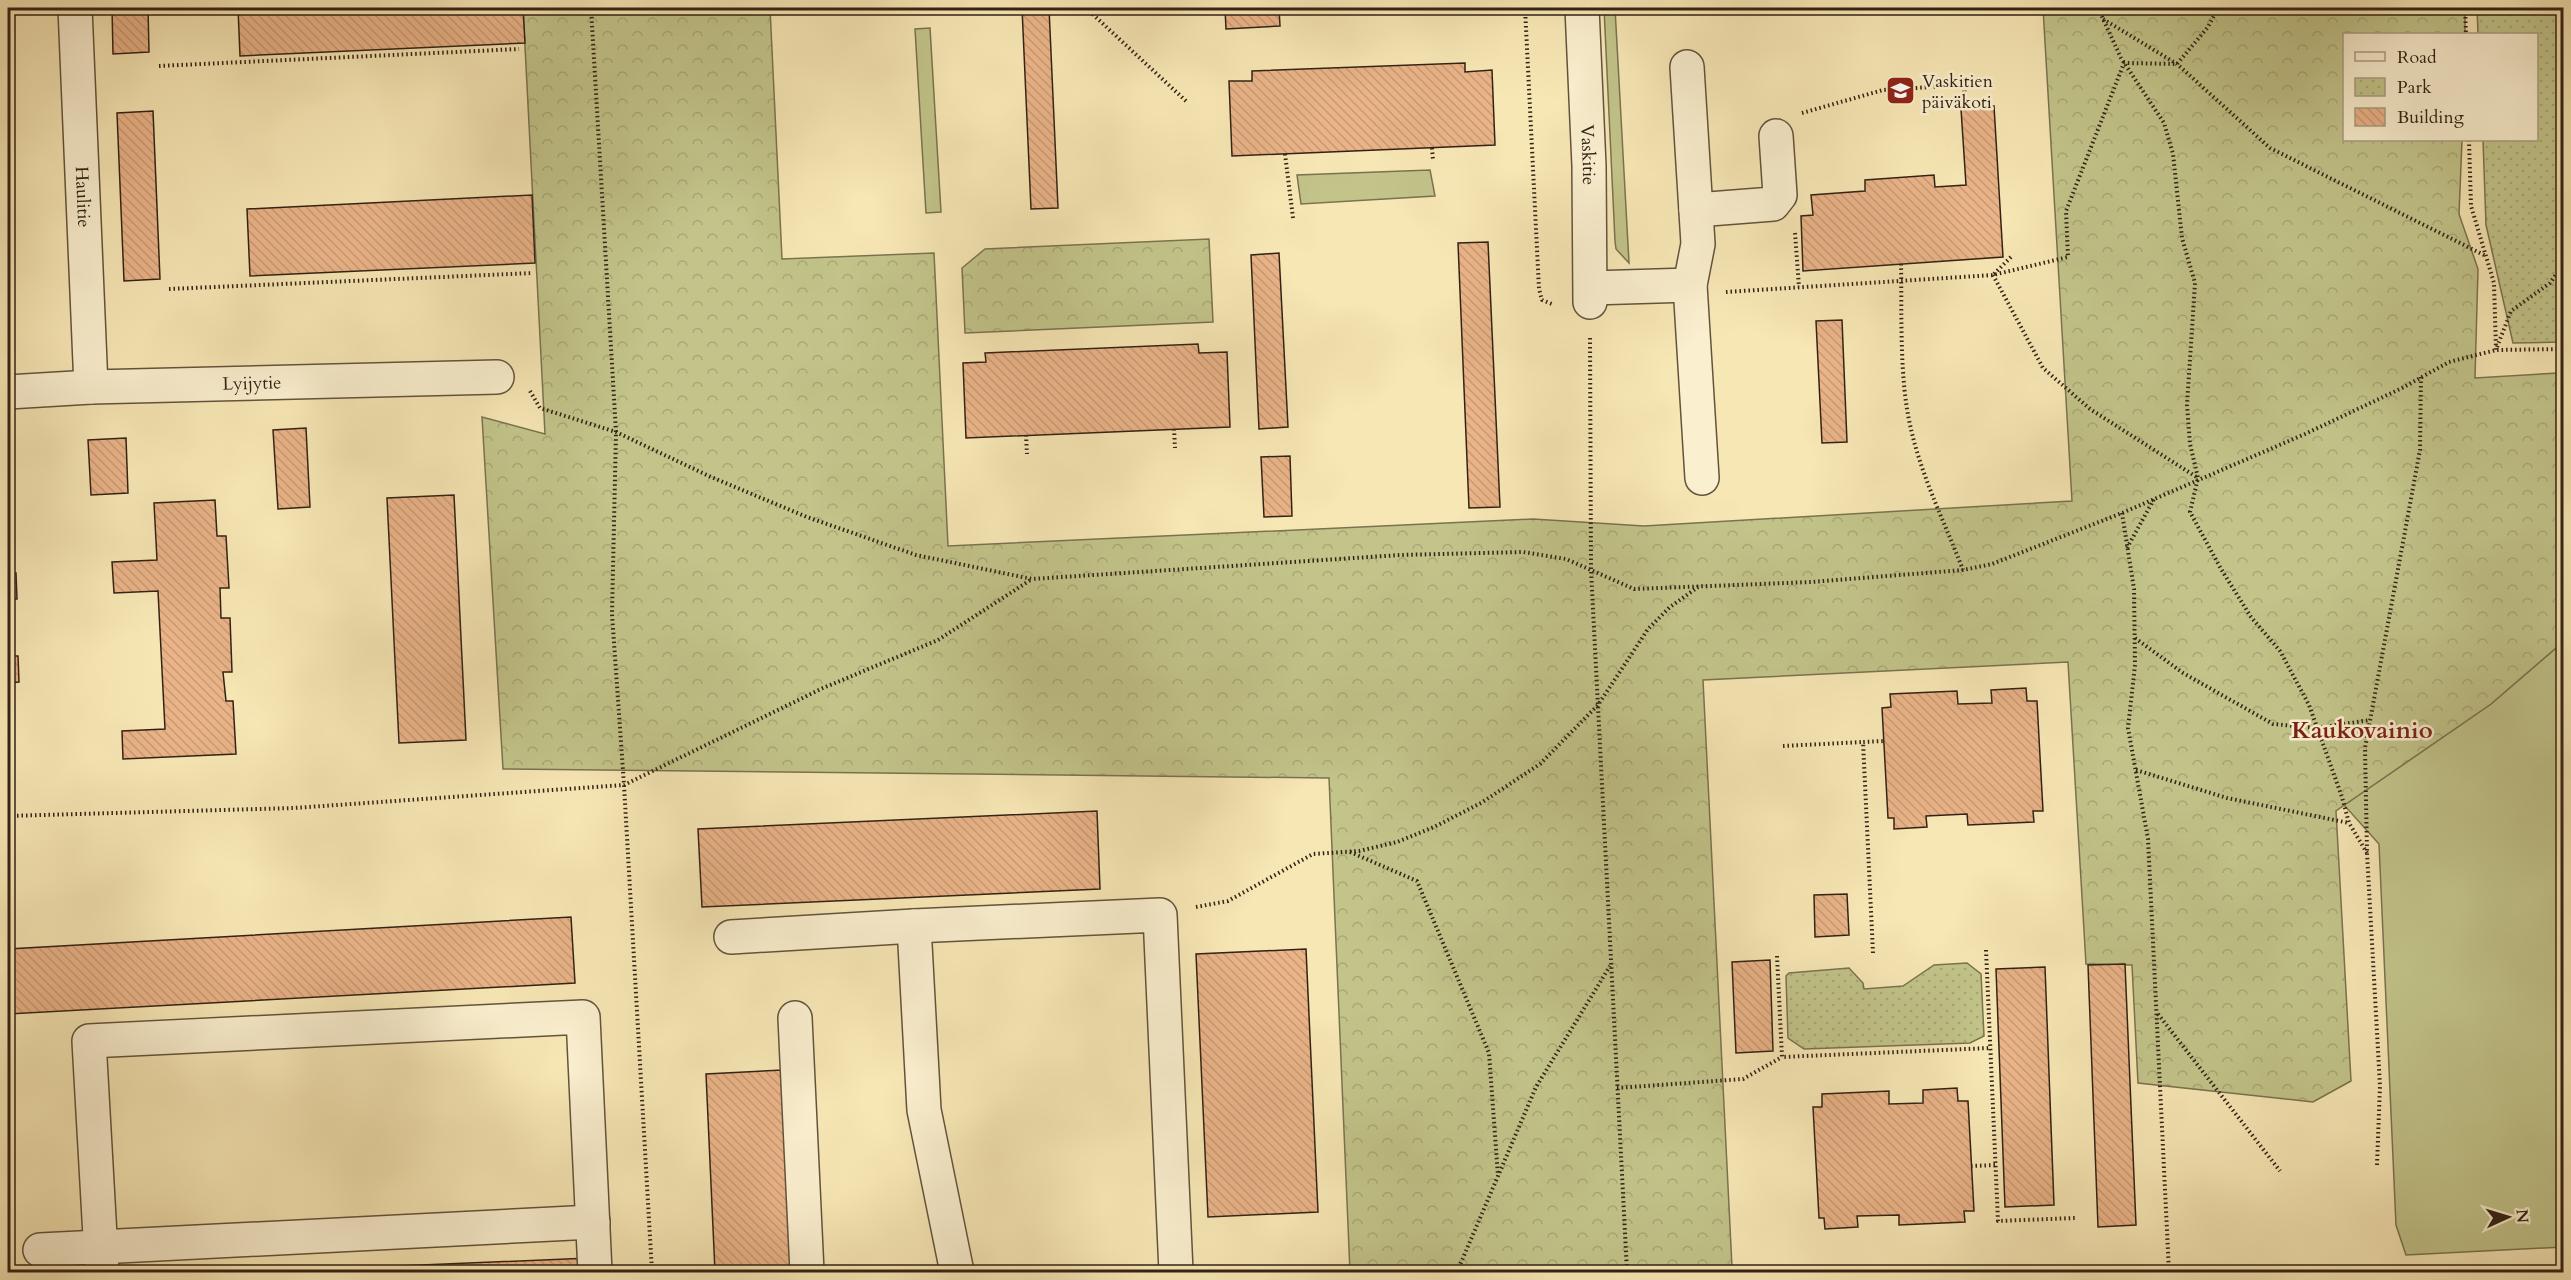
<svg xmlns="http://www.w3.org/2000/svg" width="2571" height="1280" viewBox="0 0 2571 1280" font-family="Cardo,serif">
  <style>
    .grass { fill: #c2c48a; stroke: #7a734f; stroke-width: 1.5 }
    .forest { fill: url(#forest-crowns); stroke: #7a734f; stroke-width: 1.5 }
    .park { fill: url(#park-dots); stroke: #7a734f; stroke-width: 1.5 }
    .building { fill: url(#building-back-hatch); stroke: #322214; stroke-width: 1.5 }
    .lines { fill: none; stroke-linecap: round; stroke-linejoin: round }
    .minor-casing { stroke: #63533c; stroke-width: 36 }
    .path { stroke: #322214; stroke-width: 4; stroke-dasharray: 1.5 3; stroke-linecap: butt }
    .minor { stroke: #faefcf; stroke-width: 33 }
    .labels { text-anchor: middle; stroke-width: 5; stroke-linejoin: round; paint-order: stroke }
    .poi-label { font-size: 18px; fill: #322214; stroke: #faefcf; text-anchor: start }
    .street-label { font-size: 18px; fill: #322214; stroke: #faefcf }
    .district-label { font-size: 24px; font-weight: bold; fill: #7a1f14; stroke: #faefcf }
  </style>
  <defs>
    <pattern id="forest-crowns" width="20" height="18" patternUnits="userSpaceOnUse" patternTransform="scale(1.5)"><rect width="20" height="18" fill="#c2c48a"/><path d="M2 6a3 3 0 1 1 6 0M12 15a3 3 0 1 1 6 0" fill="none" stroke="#a7a876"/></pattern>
    <pattern id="park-dots" width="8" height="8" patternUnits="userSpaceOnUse" patternTransform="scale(1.5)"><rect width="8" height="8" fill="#c2c48a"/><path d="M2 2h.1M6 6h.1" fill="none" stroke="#a7a876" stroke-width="1.8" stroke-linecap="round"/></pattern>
    <pattern id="building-back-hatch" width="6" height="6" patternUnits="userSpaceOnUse" patternTransform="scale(1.5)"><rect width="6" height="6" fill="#eab388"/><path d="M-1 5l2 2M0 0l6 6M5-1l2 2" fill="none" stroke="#c99a74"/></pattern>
  </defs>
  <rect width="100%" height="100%" fill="#f7e7b5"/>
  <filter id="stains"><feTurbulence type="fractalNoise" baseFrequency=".00333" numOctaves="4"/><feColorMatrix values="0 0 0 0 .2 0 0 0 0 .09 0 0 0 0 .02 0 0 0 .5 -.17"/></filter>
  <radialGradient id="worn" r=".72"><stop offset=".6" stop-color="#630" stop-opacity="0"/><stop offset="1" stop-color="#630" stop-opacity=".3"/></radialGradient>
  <g class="grass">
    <path d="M1604,8H1615L1629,263L1616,249L1615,241Z"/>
    <path d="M930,28L941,212L926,213L915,29Z"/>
    <path d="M1430,170L1435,196L1301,204L1297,175Z"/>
    <path d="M2563,642V1247L2406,1255L2396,1225L2379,844L2344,805L2491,704Z"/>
  </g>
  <g class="forest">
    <path d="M523,8H770L782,259L934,253L948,546L1533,519L1644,526L2072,501L2043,8H2465V34H2344V140H2462L2459,214L2478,269L2475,378L2558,373L2563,328V642L2491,704L2336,811L2351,1081L2313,1102L2138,1083L2132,965L2086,964L2068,662L1703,680L1732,1267L1734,1272H1350L1329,778L503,769L482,417L545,434Z"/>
    <path d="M1209,239L1213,322L965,333L962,268L985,249Z"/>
  </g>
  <g class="park">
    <path d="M2477,8H2563L2564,328L2562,342L2513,343L2486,225L2483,140H2536V34H2478Z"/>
    <path d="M1967,963L1981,974L1984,1036L1970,1043L1804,1049L1788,1038L1786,976L1789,973L1849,968L1863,983L1864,989L1903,986L1934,965Z"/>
  </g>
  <g class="building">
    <path d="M112,8H148L149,52L113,54Z"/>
    <path d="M238,8H523L525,43L240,56Z"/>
    <path d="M1022,8H1049L1058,208L1031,209Z"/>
    <path d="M1225,8H1279L1280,26L1226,29Z"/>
    <path d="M1465,63V72L1492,70L1495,145L1232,156L1229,81H1252V71Z"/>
    <path d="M1994,106L2003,257L1803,271L1801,216L1813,215L1811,195L1865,191V180L1934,175L1935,187L1966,185L1961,109Z"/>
    <path d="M153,111L160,279L124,281L117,113Z"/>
    <path d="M532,195L535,263L250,276L247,209Z"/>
    <path d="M1488,242L1500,507L1469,508L1458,243Z"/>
    <path d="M1279,253L1288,427L1259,429L1251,255Z"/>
    <path d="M1842,320L1847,442L1822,443L1816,321Z"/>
    <path d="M1198,344L1199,353L1227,352L1230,427L966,438L963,363L986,362L985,353Z"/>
    <path d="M306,428L310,507L278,509L273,430Z"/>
    <path d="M126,438L128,493L91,495L88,440Z"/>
    <path d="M1290,456L1292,516L1264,517L1261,457Z"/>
    <path d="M454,495L466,740L399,743L387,498Z"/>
    <path d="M215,500L217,536H226L229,588H220L221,618H230L232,672H223L226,701H233L236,754L123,759L122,731L165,729L158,591L114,593L112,562L157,560L154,503Z"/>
    <path d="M16,573L17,599H8V574Z"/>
    <path d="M8,656H18L19,682L8,683Z"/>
    <path d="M2026,688L2027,701H2037L2043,811H2033L2034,822L1968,825L1967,814L1926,816L1927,827L1894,829V818H1888L1882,708L1891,707L1890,694L1957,691L1958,704L1992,703L1991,690Z"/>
    <path d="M1097,811L1100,889L702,907L698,829Z"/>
    <path d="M1847,894L1849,935L1815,937L1814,895Z"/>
    <path d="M571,917L575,983L8,1014V949Z"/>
    <path d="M1306,949L1318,1212L1208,1217L1196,954Z"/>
    <path d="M1770,960L1773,1051L1736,1053L1732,962Z"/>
    <path d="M2125,964L2136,1225L2098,1227L2088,965Z"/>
    <path d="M2045,967L2054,1205L2005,1207L1996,969Z"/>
    <path d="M783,1070L792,1272H715L706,1074Z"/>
    <path d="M1957,1088L1958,1101H1968L1974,1211H1964L1965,1222L1899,1225V1215L1857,1216L1858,1227L1825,1229L1824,1218H1819L1813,1107H1822V1094L1889,1091V1104L1923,1103V1090Z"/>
    <path d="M589,1258L590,1272H255Z"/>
  </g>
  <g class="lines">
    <defs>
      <g id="minor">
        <path id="s1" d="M75,8L91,387"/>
        <path id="s2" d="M1582,8L1589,166L1590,302"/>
        <path d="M1687,67L1698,244L1690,285L1702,478"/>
        <path d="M1696,210L1773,204L1780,195L1776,136"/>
        <path d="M1591,288L1690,285"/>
        <path id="s3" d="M8,392L91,387L497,377"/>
        <path d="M731,937L914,926"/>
        <path d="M795,1018L807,1272"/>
        <path d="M40,1250L593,1222"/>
        <path d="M102,1272L89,1041L583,1017L595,1272"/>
        <path d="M957,1272L924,1110L914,926L1160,915L1176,1272"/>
      </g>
    </defs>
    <use href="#minor" class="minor-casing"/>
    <g class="path">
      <path d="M591,8L616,432L612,614L624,785L652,1272"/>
      <path d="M1086,8L1186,101"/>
      <path d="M1525,8L1539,289L1542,300L1552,304"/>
      <path d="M2098,8L2121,58L2164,123L2173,154L2182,238L2195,283L2187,405L2190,444L2198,478L2190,512L2221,569L2251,617L2280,651L2309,705L2342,797L2349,823L2367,853"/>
      <path d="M2465,8L2466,34"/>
      <path d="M2103,19L2177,64L2270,148L2486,256"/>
      <path d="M159,66L519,49"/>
      <path d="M1802,113L1883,90L1964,85L1965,100"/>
      <path d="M2469,140L2471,206L2494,283L2496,350"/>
      <path d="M1432,148L1433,160"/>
      <path d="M1285,154L1293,218"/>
      <path d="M8,164H9"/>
      <path d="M8,216L12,215"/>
      <path d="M1795,233L1799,287"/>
      <path d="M1901,264C1902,315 1899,380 1911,429C1922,478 1945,523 1963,570"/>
      <path d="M1994,274L2012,256"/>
      <path d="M1993,275L2043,368L2090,409L2198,478"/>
      <path d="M169,289L533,273"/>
      <path d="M1726,292L1993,275L2068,257L2066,211L2124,63L2177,64L2208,27L2218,8"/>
      <path d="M1590,338L1591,570L1627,1272"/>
      <path d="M2497,347L2511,311L2550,283L2564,263"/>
      <path d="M530,391L540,408L616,432L711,477L807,517L916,555L1032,579L1400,555L1523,552L1566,559L1634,589L1811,582L1963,570L1992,564L2122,513L2305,434L2402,388L2449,362L2496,350L2564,349"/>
      <path d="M1174,429L1175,448"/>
      <path d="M1026,435L1027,454"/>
      <path d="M2122,513L2134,589L2135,665L2128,728L2148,839L2169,1272"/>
      <path d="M2127,548L2154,499"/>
      <path d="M2135,638L2183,673L2273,724L2317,728L2370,720"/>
      <path d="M1783,746L1863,742"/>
      <path d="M2136,770L2227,798L2349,823"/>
      <path d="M8,816L294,808L624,785L823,688L938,640L1032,579"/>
      <path d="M1350,852L1417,881L1489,1053L1498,1176"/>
      <path d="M1196,907L1228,901L1313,854L1359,851L1397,842L1434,827L1481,803L1540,764L1598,705L1648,629L1670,607L1698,587"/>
      <path d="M1986,950L1998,1221L2075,1218"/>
      <path d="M1873,953L1863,742L1884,741"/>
      <path d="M1777,956L1782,1057L1990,1048"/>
      <path d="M2158,1014L2280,1171"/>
      <path d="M1617,1088L1743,1079L1782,1057"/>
      <path d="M2377,1165L2380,1086L2367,853L2365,748L2420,450L2421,377"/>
      <path d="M1971,1166L1996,1165"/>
      <path d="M1457,1272L1536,1087L1610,966"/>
      <path d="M2291,1272L2564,1267"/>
    </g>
    <use href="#minor" class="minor"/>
  </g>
  <defs>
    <symbol id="school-square" viewBox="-11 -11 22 22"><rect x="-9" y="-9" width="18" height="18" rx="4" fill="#8f2418" stroke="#faefcf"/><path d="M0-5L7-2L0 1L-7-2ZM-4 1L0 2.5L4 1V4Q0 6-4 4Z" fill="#fff"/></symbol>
  </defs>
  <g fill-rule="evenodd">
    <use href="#school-square" x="1884" y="74" width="33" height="33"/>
  </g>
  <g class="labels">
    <g class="poi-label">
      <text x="1922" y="87">Vaskitien<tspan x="1922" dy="21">päiväkoti</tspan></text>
    </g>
    <g class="street-label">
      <text dy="6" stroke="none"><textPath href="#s2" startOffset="147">Vaskitie</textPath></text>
      <text dy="6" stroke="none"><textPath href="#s1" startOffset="189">Haulitie</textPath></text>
      <text dy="6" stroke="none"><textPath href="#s3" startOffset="244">Lyijytie</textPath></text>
    </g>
    <g class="district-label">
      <text x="2362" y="738">Kaukovainio</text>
    </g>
  </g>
  <rect width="2571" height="1280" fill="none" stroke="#f7e7b5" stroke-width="30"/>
  <rect x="9" y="9" width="2553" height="1262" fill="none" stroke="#322214" stroke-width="3"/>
  <rect x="15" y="15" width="2541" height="1250" fill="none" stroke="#322214" stroke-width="1.5"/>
  <rect x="2343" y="33" width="195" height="108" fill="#faefcf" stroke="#aa9d84" stroke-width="1.5"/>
  <rect x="2355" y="52" width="30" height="9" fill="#faefcf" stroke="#aa9d84" stroke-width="1.5"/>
  <text x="2397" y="63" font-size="18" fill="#322214">Road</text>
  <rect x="2355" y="78" width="30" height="18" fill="url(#park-dots)" stroke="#aa9d84" stroke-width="1.5"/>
  <text x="2397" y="93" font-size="18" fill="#322214">Park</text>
  <rect x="2355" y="108" width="30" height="18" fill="url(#building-back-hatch)" stroke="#aa9d84" stroke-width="1.5"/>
  <text x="2397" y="123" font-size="18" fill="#322214">Building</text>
  <g transform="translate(2508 1217) rotate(86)" stroke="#faefcf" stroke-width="4.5" paint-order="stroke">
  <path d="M0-4.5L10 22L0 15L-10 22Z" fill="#322214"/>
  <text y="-9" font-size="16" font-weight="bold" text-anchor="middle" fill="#322214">N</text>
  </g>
  <rect width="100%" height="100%" filter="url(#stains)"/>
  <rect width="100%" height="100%" fill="url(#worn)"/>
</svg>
